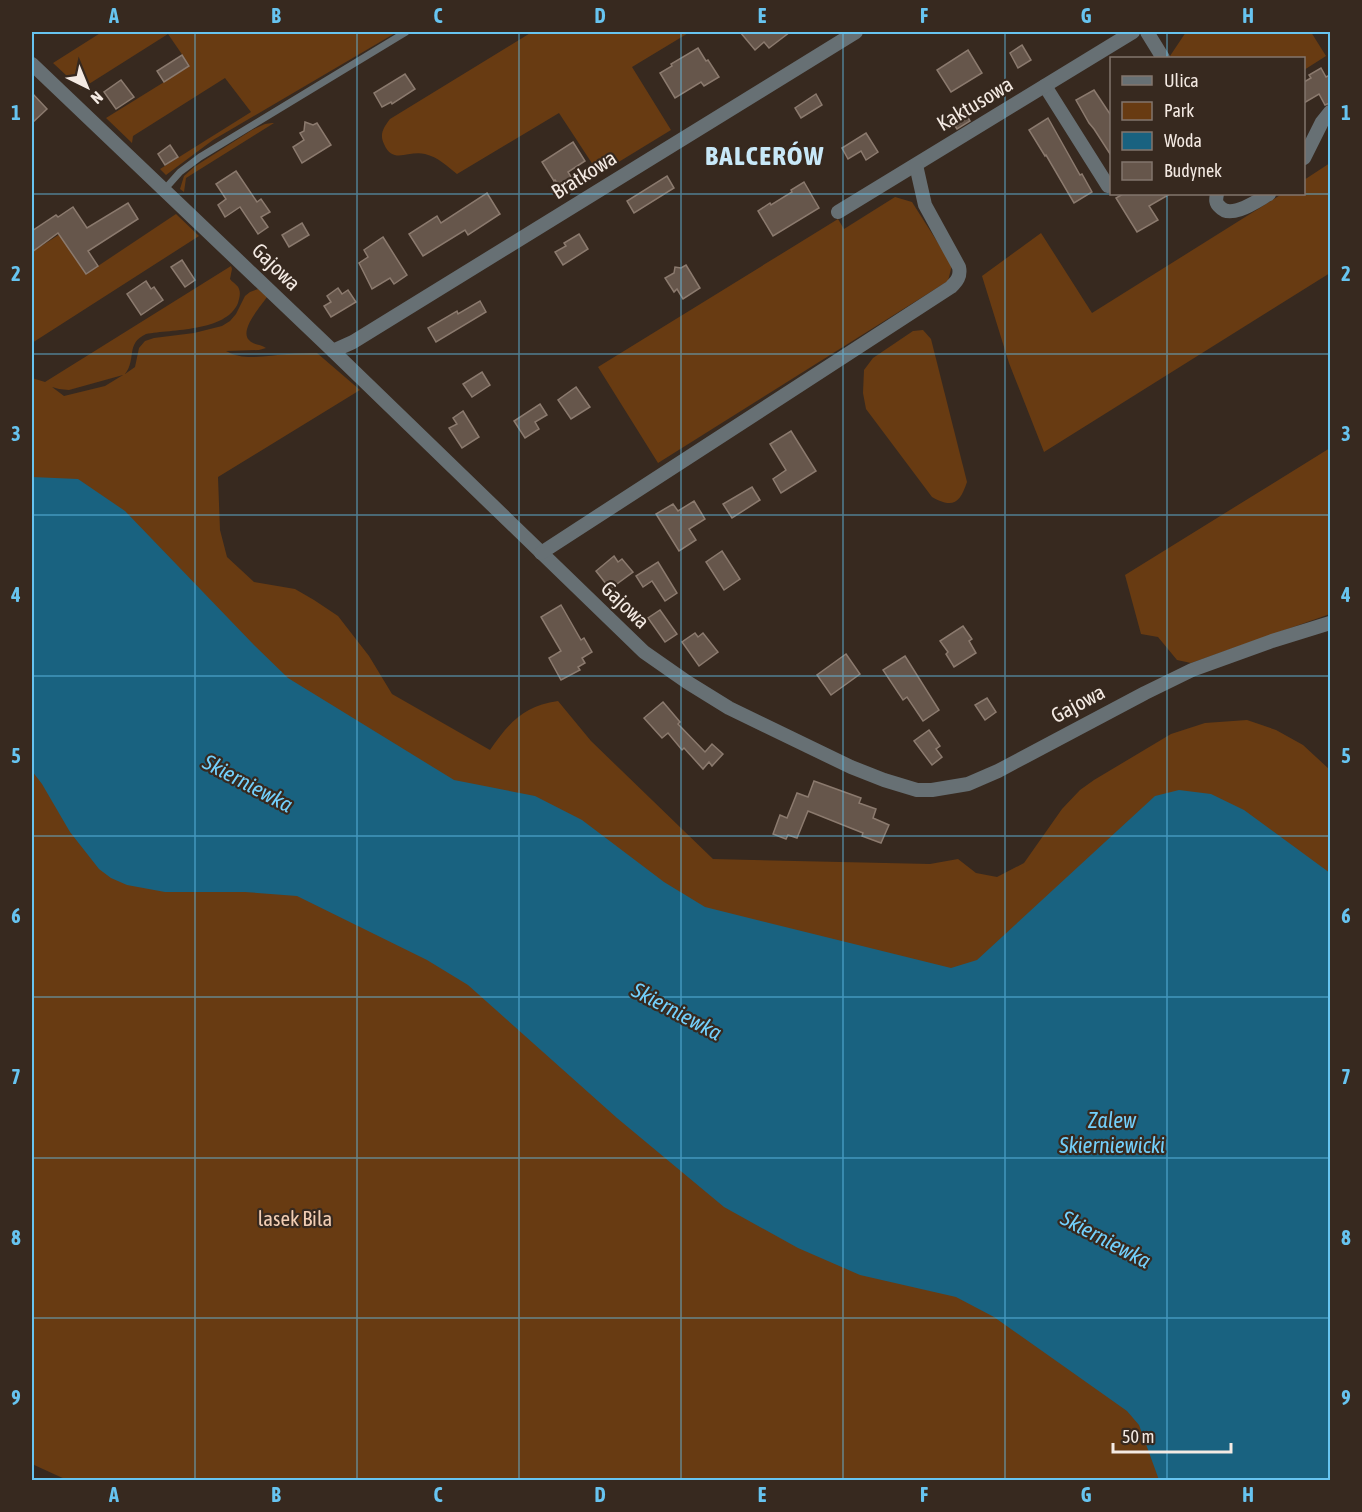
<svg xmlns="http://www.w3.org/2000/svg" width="1362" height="1512" viewBox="0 0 1362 1512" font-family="'Asap Condensed',sans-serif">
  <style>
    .green { fill: #683b12; fill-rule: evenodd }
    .water { fill: #196280 }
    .building { fill: #66564b; stroke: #8b7a6e; stroke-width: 1.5 }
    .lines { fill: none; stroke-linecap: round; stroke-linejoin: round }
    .lane { stroke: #677074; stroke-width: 7 }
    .street { stroke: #677074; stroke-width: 14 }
    .grid { fill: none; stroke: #67c4f0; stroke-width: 1.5; stroke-opacity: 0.55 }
    .labels { text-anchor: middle; stroke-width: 4.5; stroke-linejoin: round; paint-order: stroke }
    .street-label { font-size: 21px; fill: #f4eae3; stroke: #37291f }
    .park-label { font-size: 21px; fill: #f2ceb4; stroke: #37291f }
    .water-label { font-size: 22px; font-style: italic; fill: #73d0fc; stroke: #37291f }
    .district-label { font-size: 27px; font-weight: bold; letter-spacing: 1.5px; fill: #c8e8f8; stroke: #37291f }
    .neatline { fill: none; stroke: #67c4f0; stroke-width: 2 }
    .grid-label { font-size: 20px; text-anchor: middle; font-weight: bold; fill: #67c4f0 }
  </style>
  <rect width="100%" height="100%" fill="#37291f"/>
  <g class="green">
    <path d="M102,32H397L213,140L166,175L160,169L251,112L225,78L133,136L132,143L106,118L190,66L168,34L81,89L53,63Z"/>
    <path d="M532,32H690L632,67L671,130L599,174L559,113L457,174C447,166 438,157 425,154C408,150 393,165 384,144C379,134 384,127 390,119Z"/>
    <path d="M1186,32H1311L1326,56L1304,70V58H1171L1170,56Z"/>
    <path d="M272,123H274L186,178L184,192L180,189L184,176L194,167L252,130L265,124Z"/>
    <path d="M1330,163V273L1044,452L1009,363L982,276L1041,233L1092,313L1282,194H1304V180Z"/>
    <path d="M895,197L912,202L952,265L948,281L658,463L598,367L838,219L844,229Z"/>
    <path d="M176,214L199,236L32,343V252L60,234L86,274Z"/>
    <path d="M231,266L232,269L230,279C233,283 238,285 239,289C241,294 239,299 238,303C226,332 172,329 146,334C125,344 137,359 125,374L135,367L139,348L145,341L154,338L194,333L222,326L230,321L236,314L245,296L250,292L258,289L267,297C261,306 239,330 249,340C253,345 261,344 266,348L259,350L226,351C245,362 268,355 288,354C298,353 308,353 317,353L360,390L218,477L220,530L227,557L254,582L295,589L314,600L338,616L369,656L392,694L490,750C509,723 523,706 558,701L591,741L713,859L930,864L958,859L976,873L997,877L1024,863L1062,809L1080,790L1094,780L1171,734L1205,723L1247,720L1276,730L1303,745L1329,769L1330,768V1480H67L32,1464V378L45,382ZM123,375L105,386L64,396L52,387L59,389L69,390Z"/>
    <path d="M923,330L931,339L967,482C960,503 953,509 932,497L866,409L863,393L864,370L873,358L913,331Z"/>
    <path d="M1330,448V614L1191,663L1177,660L1158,637L1141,634L1125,575Z"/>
  </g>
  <path class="water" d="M32,477L78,479L125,511L254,645L288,678L454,780L535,796L582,820L664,882L705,907L951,968L977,960L1155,796L1179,790L1211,794L1244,810L1330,873V1480H1159L1139,1425L1127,1411L994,1317L956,1297L860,1275L798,1248L724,1207L617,1118L468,985L427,960L297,896L245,892H165L127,885L111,878L99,869L70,832L42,784L32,771Z"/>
  <g class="building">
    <path d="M740,32H790L769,48L764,42L755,50Z"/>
    <path d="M1022,45L1031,60L1018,68L1010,53Z"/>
    <path d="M698,48L706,61L708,60L719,77L704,86L701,82L675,98L660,73L672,66L671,64Z"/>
    <path d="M968,50L982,73L951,92L937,70Z"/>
    <path d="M182,55L189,66L164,82L157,71Z"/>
    <path d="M1321,68L1326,77L1330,75V103L1325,105L1319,94L1304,103V82L1311,78L1309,75Z"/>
    <path d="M405,74L415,89L392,104L391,102L382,107L374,93Z"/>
    <path d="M121,80L134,97L116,109L104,92Z"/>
    <path d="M1094,90L1112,117V157L1094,129L1089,123L1076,100Z"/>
    <path d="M32,93L47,109L32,123Z"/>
    <path d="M816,94L822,105L801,118L795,108Z"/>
    <path d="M963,109L970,121L957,129L949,117Z"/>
    <path d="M1048,118L1080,175L1082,174L1092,192L1074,203L1046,155L1045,156L1029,130Z"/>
    <path d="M305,122L313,125L317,123L331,145L302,163L293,147L304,140L300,133L304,131Z"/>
    <path d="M866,133L878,152L866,160L861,151L848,159L842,148Z"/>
    <path d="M573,142L585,161L568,172L573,180L560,187L555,180L554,181L542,162Z"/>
    <path d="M170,145L178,157L165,165L158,154Z"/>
    <path d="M236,171L257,202L261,199L270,212L261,217L268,227L258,234L240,207L225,217L218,205L226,199L216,184Z"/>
    <path d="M667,176L674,188L634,213L627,201Z"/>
    <path d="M804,182L819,208L773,236L758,211L770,203L771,205L792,192L791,190Z"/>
    <path d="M487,193L500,214L468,235L465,230L423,256L409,234L437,216L441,223Z"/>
    <path d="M1123,194H1170L1149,206L1158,220L1137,232L1116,198Z"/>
    <path d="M128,203L138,219L88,251L98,266L86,274L58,233L32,252V231L56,215L58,217L73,207L87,228Z"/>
    <path d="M302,223L309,235L289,247L282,235Z"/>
    <path d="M579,234L588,249L563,265L555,252L566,246L564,243Z"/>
    <path d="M383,237L407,275L394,284L390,278L372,289L359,263L368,257L364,250Z"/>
    <path d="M182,260L195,280L185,287L171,267Z"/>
    <path d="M686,265L700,288L683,299L677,289L674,292L665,278L674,273L675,267L681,268Z"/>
    <path d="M146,281L151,289L154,287L163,300L141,315L127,294Z"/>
    <path d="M338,288L342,294L348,290L356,302L331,317L324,306L331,302L327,296Z"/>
    <path d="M480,301L486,312L436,342L428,328L457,311L458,314Z"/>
    <path d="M482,372L490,385L472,397L463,384Z"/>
    <path d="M576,387L590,407L571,419L558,400Z"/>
    <path d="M540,404L547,415L535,422L539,429L525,438L514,421Z"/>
    <path d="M463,411L479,437L462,448L449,428L457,424L453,418Z"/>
    <path d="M791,431L816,471L781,493L773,479L786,470L770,444Z"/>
    <path d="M752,487L760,500L732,518L723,504Z"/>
    <path d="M694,501L705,519L689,529L696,540L679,551L656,514L673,504L678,511Z"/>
    <path d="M722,551L740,579L724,590L706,562Z"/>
    <path d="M614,556L618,562L622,559L633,572L610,589L596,571Z"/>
    <path d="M658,562L677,593L665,601L652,581L643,587L636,576Z"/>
    <path d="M561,605L581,640L584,638L592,652L582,658L585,663L578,667L580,670L561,680L549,658L561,651L541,617Z"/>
    <path d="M660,610L677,634L665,642L648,618Z"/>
    <path d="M963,626L972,639L969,641L976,653L954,667L946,654L948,652L940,641Z"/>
    <path d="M695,633L698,637L703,633L718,652L699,666L682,642Z"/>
    <path d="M846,654L860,674L831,695L817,675Z"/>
    <path d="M905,656L939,710L923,721L907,697L903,700L883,670Z"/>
    <path d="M987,698L996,712L985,720L975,705Z"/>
    <path d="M663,702L680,722L678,724L705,752L712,744L723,754L712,766L709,762L703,769L684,748L682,750L668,733L662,738L644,718Z"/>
    <path d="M929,730L940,746L936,749L942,757L932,765L914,741Z"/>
    <path d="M814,781L861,798L859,803L876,809L873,818L889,825L881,843L862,836L863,833L808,811L797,838L788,835L786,839L773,834L780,815L787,818L797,793L808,797Z"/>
  </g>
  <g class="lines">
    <path class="lane" d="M164,190L180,172L200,157L406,32"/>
    <g class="street">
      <path d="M1147,32L1163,58"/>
      <path d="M32,64L333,351L644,652L687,682L729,708L851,767L884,780L917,790H932L968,784L998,771L1145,693L1192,670L1272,641L1330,623"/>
      <path d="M1045,86L1108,186"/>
      <path d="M1304,158L1322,122L1330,112"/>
      <path d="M1217,194C1216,199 1215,203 1220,207C1231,220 1258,200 1269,194"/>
      <path d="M838,212L1133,32"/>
      <path d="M333,351L353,342L856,32"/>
      <path d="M541,553L951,287C957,281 961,276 959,267L925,205L916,165"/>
    </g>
  </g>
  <path class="grid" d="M195,32V1480M357,32V1480M519,32V1480M681,32V1480M843,32V1480M1005,32V1480M1167,32V58M32,194H1330M1167,194V1480M32,354H1330M32,515H1330M32,676H1330M32,836H1330M32,997H1330M32,1158H1330M32,1318H1330"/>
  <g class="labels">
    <g class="street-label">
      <text transform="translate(975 104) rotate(-31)" y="7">Kaktusowa</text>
      <text transform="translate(584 175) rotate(-32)" y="7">Bratkowa</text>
      <text transform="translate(276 267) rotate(44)" y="7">Gajowa</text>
      <text transform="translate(625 605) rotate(44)" y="7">Gajowa</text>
      <text transform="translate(1078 704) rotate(-28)" y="7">Gajowa</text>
    </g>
    <g class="park-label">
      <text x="295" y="1226">lasek Bila</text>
    </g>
    <g class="water-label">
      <text transform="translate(248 783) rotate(28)" y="8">Skierniewka</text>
      <text transform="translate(677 1011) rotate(28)" y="8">Skierniewka</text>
      <text x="1112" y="1128">Zalew<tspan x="1112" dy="25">Skierniewicki</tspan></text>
      <text transform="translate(1106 1239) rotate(28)" y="8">Skierniewka</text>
    </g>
    <g class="district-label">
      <text x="765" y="165">BALCERÓW</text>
    </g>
  </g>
  <rect width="1362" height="1512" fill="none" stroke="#37291f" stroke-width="66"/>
  <rect x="1110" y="57" width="195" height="138" fill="#37291f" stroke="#83766d" stroke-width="1.5"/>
  <rect x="1122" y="76" width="30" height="9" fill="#677074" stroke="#83766d" stroke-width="1.5"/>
  <text x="1164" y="87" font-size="18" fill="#f4eae3">Ulica</text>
  <rect x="1122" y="102" width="30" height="18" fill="#683b12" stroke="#83766d" stroke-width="1.5"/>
  <text x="1164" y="117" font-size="18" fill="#f4eae3">Park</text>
  <rect x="1122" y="132" width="30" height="18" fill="#196280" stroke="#83766d" stroke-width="1.5"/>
  <text x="1164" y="147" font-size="18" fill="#f4eae3">Woda</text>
  <rect x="1122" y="162" width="30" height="18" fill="#66564b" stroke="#83766d" stroke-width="1.5"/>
  <text x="1164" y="177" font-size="18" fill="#f4eae3">Budynek</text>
  <g transform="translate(87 87) rotate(137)" stroke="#37291f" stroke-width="4.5" paint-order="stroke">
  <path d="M0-4.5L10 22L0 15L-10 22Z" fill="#f4eae3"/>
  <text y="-9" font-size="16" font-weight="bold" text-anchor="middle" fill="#f4eae3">N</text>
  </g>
  <path d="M1113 1443v9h118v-9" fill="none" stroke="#f4eae3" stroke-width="3"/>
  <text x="1122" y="1443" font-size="18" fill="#f4eae3" stroke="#37291f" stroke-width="4.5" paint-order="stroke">50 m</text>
  <rect x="33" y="33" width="1296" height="1446" class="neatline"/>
  <g class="grid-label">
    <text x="114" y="23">A</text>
    <text x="276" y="23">B</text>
    <text x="438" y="23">C</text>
    <text x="600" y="23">D</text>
    <text x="762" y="23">E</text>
    <text x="924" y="23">F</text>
    <text x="1086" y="23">G</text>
    <text x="1248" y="23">H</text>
    <text x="16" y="120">1</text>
    <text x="1346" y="120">1</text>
    <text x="16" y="281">2</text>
    <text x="1346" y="281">2</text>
    <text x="16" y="441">3</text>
    <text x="1346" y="441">3</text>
    <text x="16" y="602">4</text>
    <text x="1346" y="602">4</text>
    <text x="16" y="763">5</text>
    <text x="1346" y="763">5</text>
    <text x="16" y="923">6</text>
    <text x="1346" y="923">6</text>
    <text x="16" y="1084">7</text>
    <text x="1346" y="1084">7</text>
    <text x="16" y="1245">8</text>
    <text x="1346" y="1245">8</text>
    <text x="16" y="1405">9</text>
    <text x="1346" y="1405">9</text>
    <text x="114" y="1502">A</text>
    <text x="276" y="1502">B</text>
    <text x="438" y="1502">C</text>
    <text x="600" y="1502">D</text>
    <text x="762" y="1502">E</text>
    <text x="924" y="1502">F</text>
    <text x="1086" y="1502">G</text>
    <text x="1248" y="1502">H</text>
  </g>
</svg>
